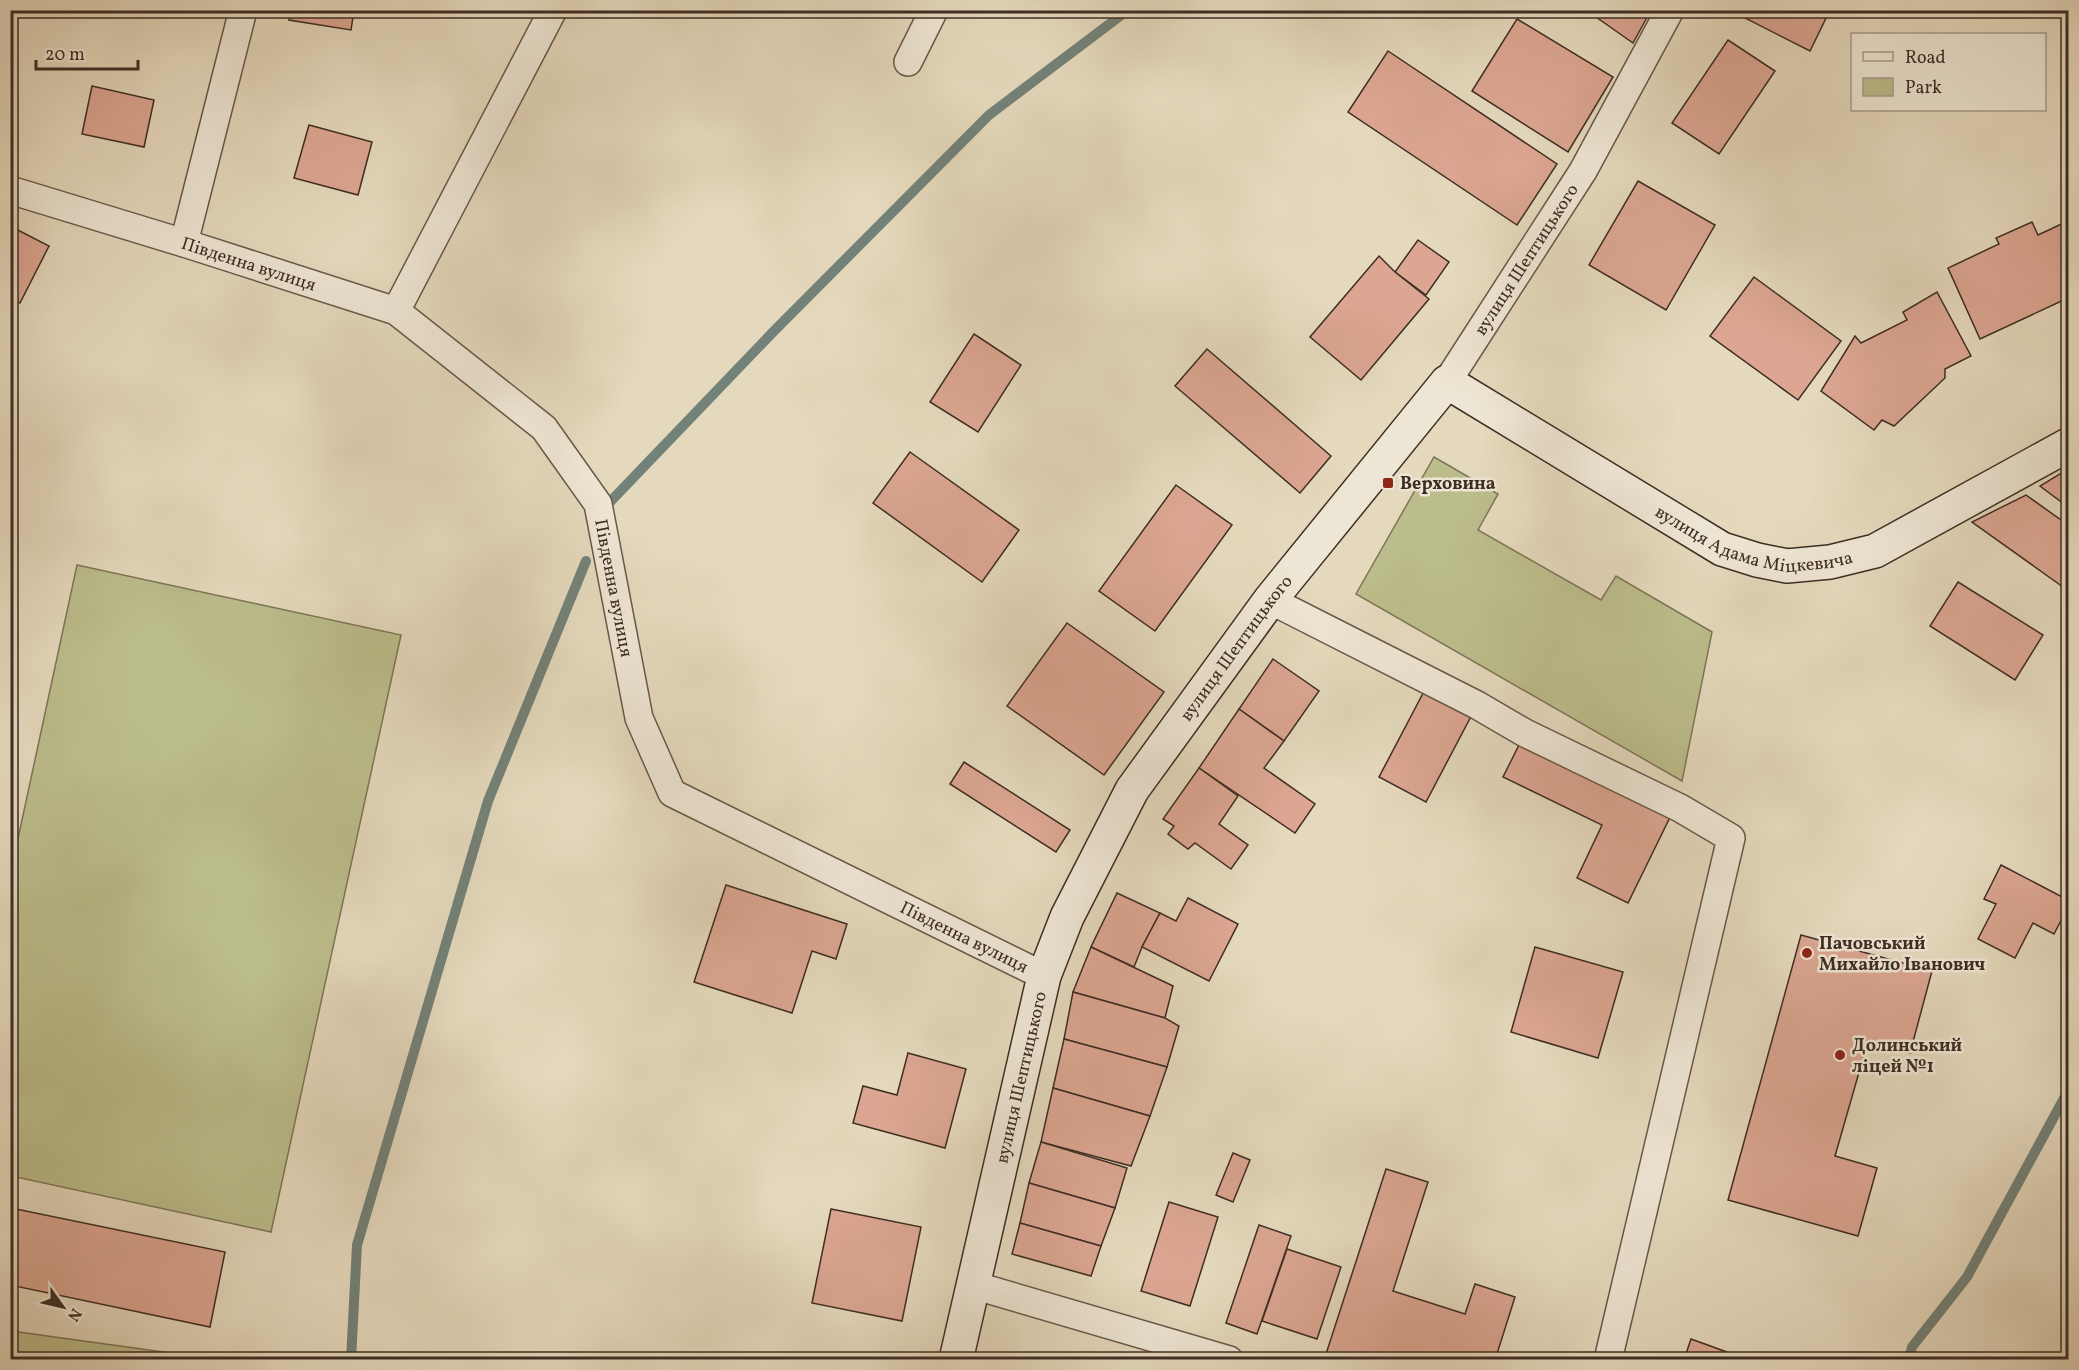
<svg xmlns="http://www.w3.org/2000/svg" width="2079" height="1370" viewBox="0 0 2079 1370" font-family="Vollkorn,serif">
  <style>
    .green { fill: #bcbd8c; stroke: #7d7558; stroke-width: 1.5 }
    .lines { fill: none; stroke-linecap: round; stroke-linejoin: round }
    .stream { stroke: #738279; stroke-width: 10 }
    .building { fill: #dca692; stroke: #3e2d24; stroke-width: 1.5 }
    .street-casing { stroke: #68584a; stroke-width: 30 }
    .secondary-casing { stroke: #3e2d24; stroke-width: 36 }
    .street { stroke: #eee6d4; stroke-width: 27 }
    .secondary { stroke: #eee6d4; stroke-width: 33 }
    .poi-dot { fill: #8f2418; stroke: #eee6d4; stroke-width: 2 }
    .labels { text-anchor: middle; stroke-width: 5; stroke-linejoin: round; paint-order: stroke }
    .street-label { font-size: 18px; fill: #3e2d24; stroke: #eee6d4 }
    .poi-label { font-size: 18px; font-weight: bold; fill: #3e2d24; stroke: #eee6d4; text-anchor: start }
  </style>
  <rect width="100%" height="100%" fill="#e5d9bd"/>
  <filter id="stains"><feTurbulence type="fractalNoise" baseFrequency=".00333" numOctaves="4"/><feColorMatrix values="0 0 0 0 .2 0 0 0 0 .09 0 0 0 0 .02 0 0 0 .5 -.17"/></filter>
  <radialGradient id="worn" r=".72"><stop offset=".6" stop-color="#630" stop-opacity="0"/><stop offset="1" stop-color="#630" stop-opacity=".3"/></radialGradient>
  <g class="green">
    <path d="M1434,457L1498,494L1478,530L1601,600L1616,576L1712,632L1682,781L1356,594Z"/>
    <path d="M77,565L401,635L271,1232L11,1176V871Z"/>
    <path d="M10,1331H11L214,1359H11Z"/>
  </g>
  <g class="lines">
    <g class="stream">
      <path d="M609,503L773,332L989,115L1128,10"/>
      <path d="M351,1360L357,1245L488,801L586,561"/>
      <path d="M1909,1360L1912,1347L1967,1277L2068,1091"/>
    </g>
  </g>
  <g class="building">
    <path d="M290,10H354L351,30L289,20Z"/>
    <path d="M1586,10H1651L1633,43Z"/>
    <path d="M1746,10H1830L1810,51L1743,17Z"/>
    <path d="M1517,19L1613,77L1568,152L1472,91Z"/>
    <path d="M1728,40L1775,71L1719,154L1672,123Z"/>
    <path d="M1388,51L1557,164L1517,225L1348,112Z"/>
    <path d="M92,86L154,100L144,147L82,134Z"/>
    <path d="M309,125L372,142L358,195L294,178Z"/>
    <path d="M1638,181L1715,225L1666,310L1589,265Z"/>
    <path d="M2068,221V298L1980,339L1948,268L1999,244L1996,238L2032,222L2038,235Z"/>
    <path d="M10,226L49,246L20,303L10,298Z"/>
    <path d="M1418,240L1449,262L1426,295L1395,272Z"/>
    <path d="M1379,256L1395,272L1429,299L1361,380L1310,337Z"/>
    <path d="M1754,277L1841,341L1798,400L1710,336Z"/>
    <path d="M1937,292L1971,356L1945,369V378L1894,426L1882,420L1874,430L1821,391L1855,336L1861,343L1907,320L1903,312Z"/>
    <path d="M974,334L1021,365L978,432L930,402Z"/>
    <path d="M1207,349L1331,456L1300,493L1175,386Z"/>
    <path d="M910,452L1019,530L982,582L873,503Z"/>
    <path d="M2068,469V507L2040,486Z"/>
    <path d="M1176,485L1232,525L1155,631L1099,591Z"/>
    <path d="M2026,495L2068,525V579L2063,587L1972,522Z"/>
    <path d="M1958,582L2043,635L2015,680L1930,626Z"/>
    <path d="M1067,623L1164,692L1104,775L1007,706Z"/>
    <path d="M1273,659L1319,691L1284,741L1239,709Z"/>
    <path d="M1430,680L1477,705L1426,802L1379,777Z"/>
    <path d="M1239,709L1284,741L1264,768L1315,804L1295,833L1199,768Z"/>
    <path d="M1525,733L1675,807L1628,903L1577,878L1602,825L1503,777Z"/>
    <path d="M964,762L1070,830L1056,852L950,784Z"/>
    <path d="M1199,768L1238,796L1219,824L1248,845L1231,869L1195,843L1188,849L1168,834L1174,826L1163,819Z"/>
    <path d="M2001,865L2068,900V907L2054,934L2033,923L2015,958L1978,939L1996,904L1984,899Z"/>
    <path d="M726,885L847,924L836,959L812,951L792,1013L694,982Z"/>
    <path d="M1117,893L1160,913L1142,947L1134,967L1091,947Z"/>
    <path d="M1188,898L1238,924L1209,981L1142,947L1160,913L1176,921Z"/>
    <path d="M1801,935L1932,971L1910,1053L1868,1041L1835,1156L1877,1168L1858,1236L1728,1200Z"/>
    <path d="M1091,947L1173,986L1165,1018L1073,992Z"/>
    <path d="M1535,947L1623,972L1598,1058L1511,1032Z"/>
    <path d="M1073,992L1165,1018L1179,1026L1167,1067L1064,1039Z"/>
    <path d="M1064,1039L1167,1067L1150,1116L1053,1088Z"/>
    <path d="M908,1053L966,1069L945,1148L853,1123L863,1086L897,1095Z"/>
    <path d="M1053,1088L1150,1116L1131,1166L1041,1142Z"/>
    <path d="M1041,1142L1127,1168L1115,1208L1029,1183Z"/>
    <path d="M1233,1153L1250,1160L1233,1202L1216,1195Z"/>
    <path d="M1386,1169L1428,1182L1393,1291L1465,1314L1475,1284L1515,1297L1495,1360H1345L1326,1354Z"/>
    <path d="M1029,1183L1115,1208L1101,1246L1020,1223Z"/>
    <path d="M1169,1202L1218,1217L1190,1306L1141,1291Z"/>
    <path d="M16,1209L225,1252L210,1327L10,1285V1235Z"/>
    <path d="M831,1209L921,1227L902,1321L812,1303Z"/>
    <path d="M1020,1223L1101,1246L1091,1276L1012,1254Z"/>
    <path d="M1259,1225L1291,1236L1257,1334L1226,1323Z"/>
    <path d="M1287,1249L1341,1267L1317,1339L1262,1321Z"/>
    <path d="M1691,1339L1749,1360H1684Z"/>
  </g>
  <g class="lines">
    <defs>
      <g id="street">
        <path d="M908,62L934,10"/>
        <path id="s1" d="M10,190L184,243L396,311L544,428L598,504L639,718L672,793L1044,976"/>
        <path d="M184,243L243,10"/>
        <path d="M396,311L553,10"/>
        <path id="s2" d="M1447,382L1583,171L1670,10"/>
        <path d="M1270,600L1477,705L1525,733L1680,808L1731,838L1608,1360"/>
        <path d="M973,1285L1229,1360"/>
      </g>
      <g id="secondary">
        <path id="s3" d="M956,1360L1044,976L1067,917L1132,790L1270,600L1447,382L1722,549L1757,560L1787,566L1830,562L1875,551L2068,445"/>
      </g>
    </defs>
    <use href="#street" class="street-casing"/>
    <use href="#secondary" class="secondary-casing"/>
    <use href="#street" class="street"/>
    <use href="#secondary" class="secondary"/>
  </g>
  <g class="poi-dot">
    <rect x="1382" y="477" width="12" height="12" rx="3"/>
    <circle cx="1807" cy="953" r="6"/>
    <circle cx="1840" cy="1055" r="6"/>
  </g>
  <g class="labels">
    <g class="street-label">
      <text dy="6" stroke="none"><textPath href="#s2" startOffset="146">вулиця Шептицького</textPath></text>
      <text dy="6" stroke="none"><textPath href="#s1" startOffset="250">Південна вулиця</textPath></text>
      <text dy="6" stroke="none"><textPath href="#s3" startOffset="1466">вулиця Адама Міцкевича</textPath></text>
      <text dy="6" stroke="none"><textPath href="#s1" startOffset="772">Південна вулиця</textPath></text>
      <text dy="6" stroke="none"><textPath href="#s3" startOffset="776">вулиця Шептицького</textPath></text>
      <text dy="6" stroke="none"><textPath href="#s1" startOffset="1312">Південна вулиця</textPath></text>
      <text dy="6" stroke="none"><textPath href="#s3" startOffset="290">вулиця Шептицького</textPath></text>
    </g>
    <g class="poi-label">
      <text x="1400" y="489">Верховина</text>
      <text x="1819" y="949">Пачовський<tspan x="1819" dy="21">Михайло Іванович</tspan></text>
      <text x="1852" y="1051">Долинський<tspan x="1852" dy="21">ліцей №1</tspan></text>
    </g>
  </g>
  <rect width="2079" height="1370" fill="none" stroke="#e5d9bd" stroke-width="36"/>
  <rect x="12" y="12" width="2055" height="1346" fill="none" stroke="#3e2d24" stroke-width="3"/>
  <rect x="18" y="18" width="2043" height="1334" fill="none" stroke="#3e2d24" stroke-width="1.5"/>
  <rect x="1851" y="33" width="195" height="78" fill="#eee6d4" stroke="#a89c8e" stroke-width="1.5"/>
  <rect x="1863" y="52" width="30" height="9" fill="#eee6d4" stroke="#a89c8e" stroke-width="1.5"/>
  <text x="1905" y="63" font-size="18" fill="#3e2d24">Road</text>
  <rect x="1863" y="78" width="30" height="18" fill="#bcbd8c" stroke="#a89c8e" stroke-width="1.5"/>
  <text x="1905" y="93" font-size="18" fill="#3e2d24">Park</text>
  <g transform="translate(63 1307) rotate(124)" stroke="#eee6d4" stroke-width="4.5" paint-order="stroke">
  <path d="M0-4.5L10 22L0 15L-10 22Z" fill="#3e2d24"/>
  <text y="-9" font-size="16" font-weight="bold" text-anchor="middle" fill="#3e2d24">N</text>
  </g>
  <path d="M36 60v9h102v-9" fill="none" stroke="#3e2d24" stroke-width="3"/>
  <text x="45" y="60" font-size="18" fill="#3e2d24" stroke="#eee6d4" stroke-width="4.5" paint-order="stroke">20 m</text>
  <rect width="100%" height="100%" filter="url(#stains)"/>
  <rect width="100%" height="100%" fill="url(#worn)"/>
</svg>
